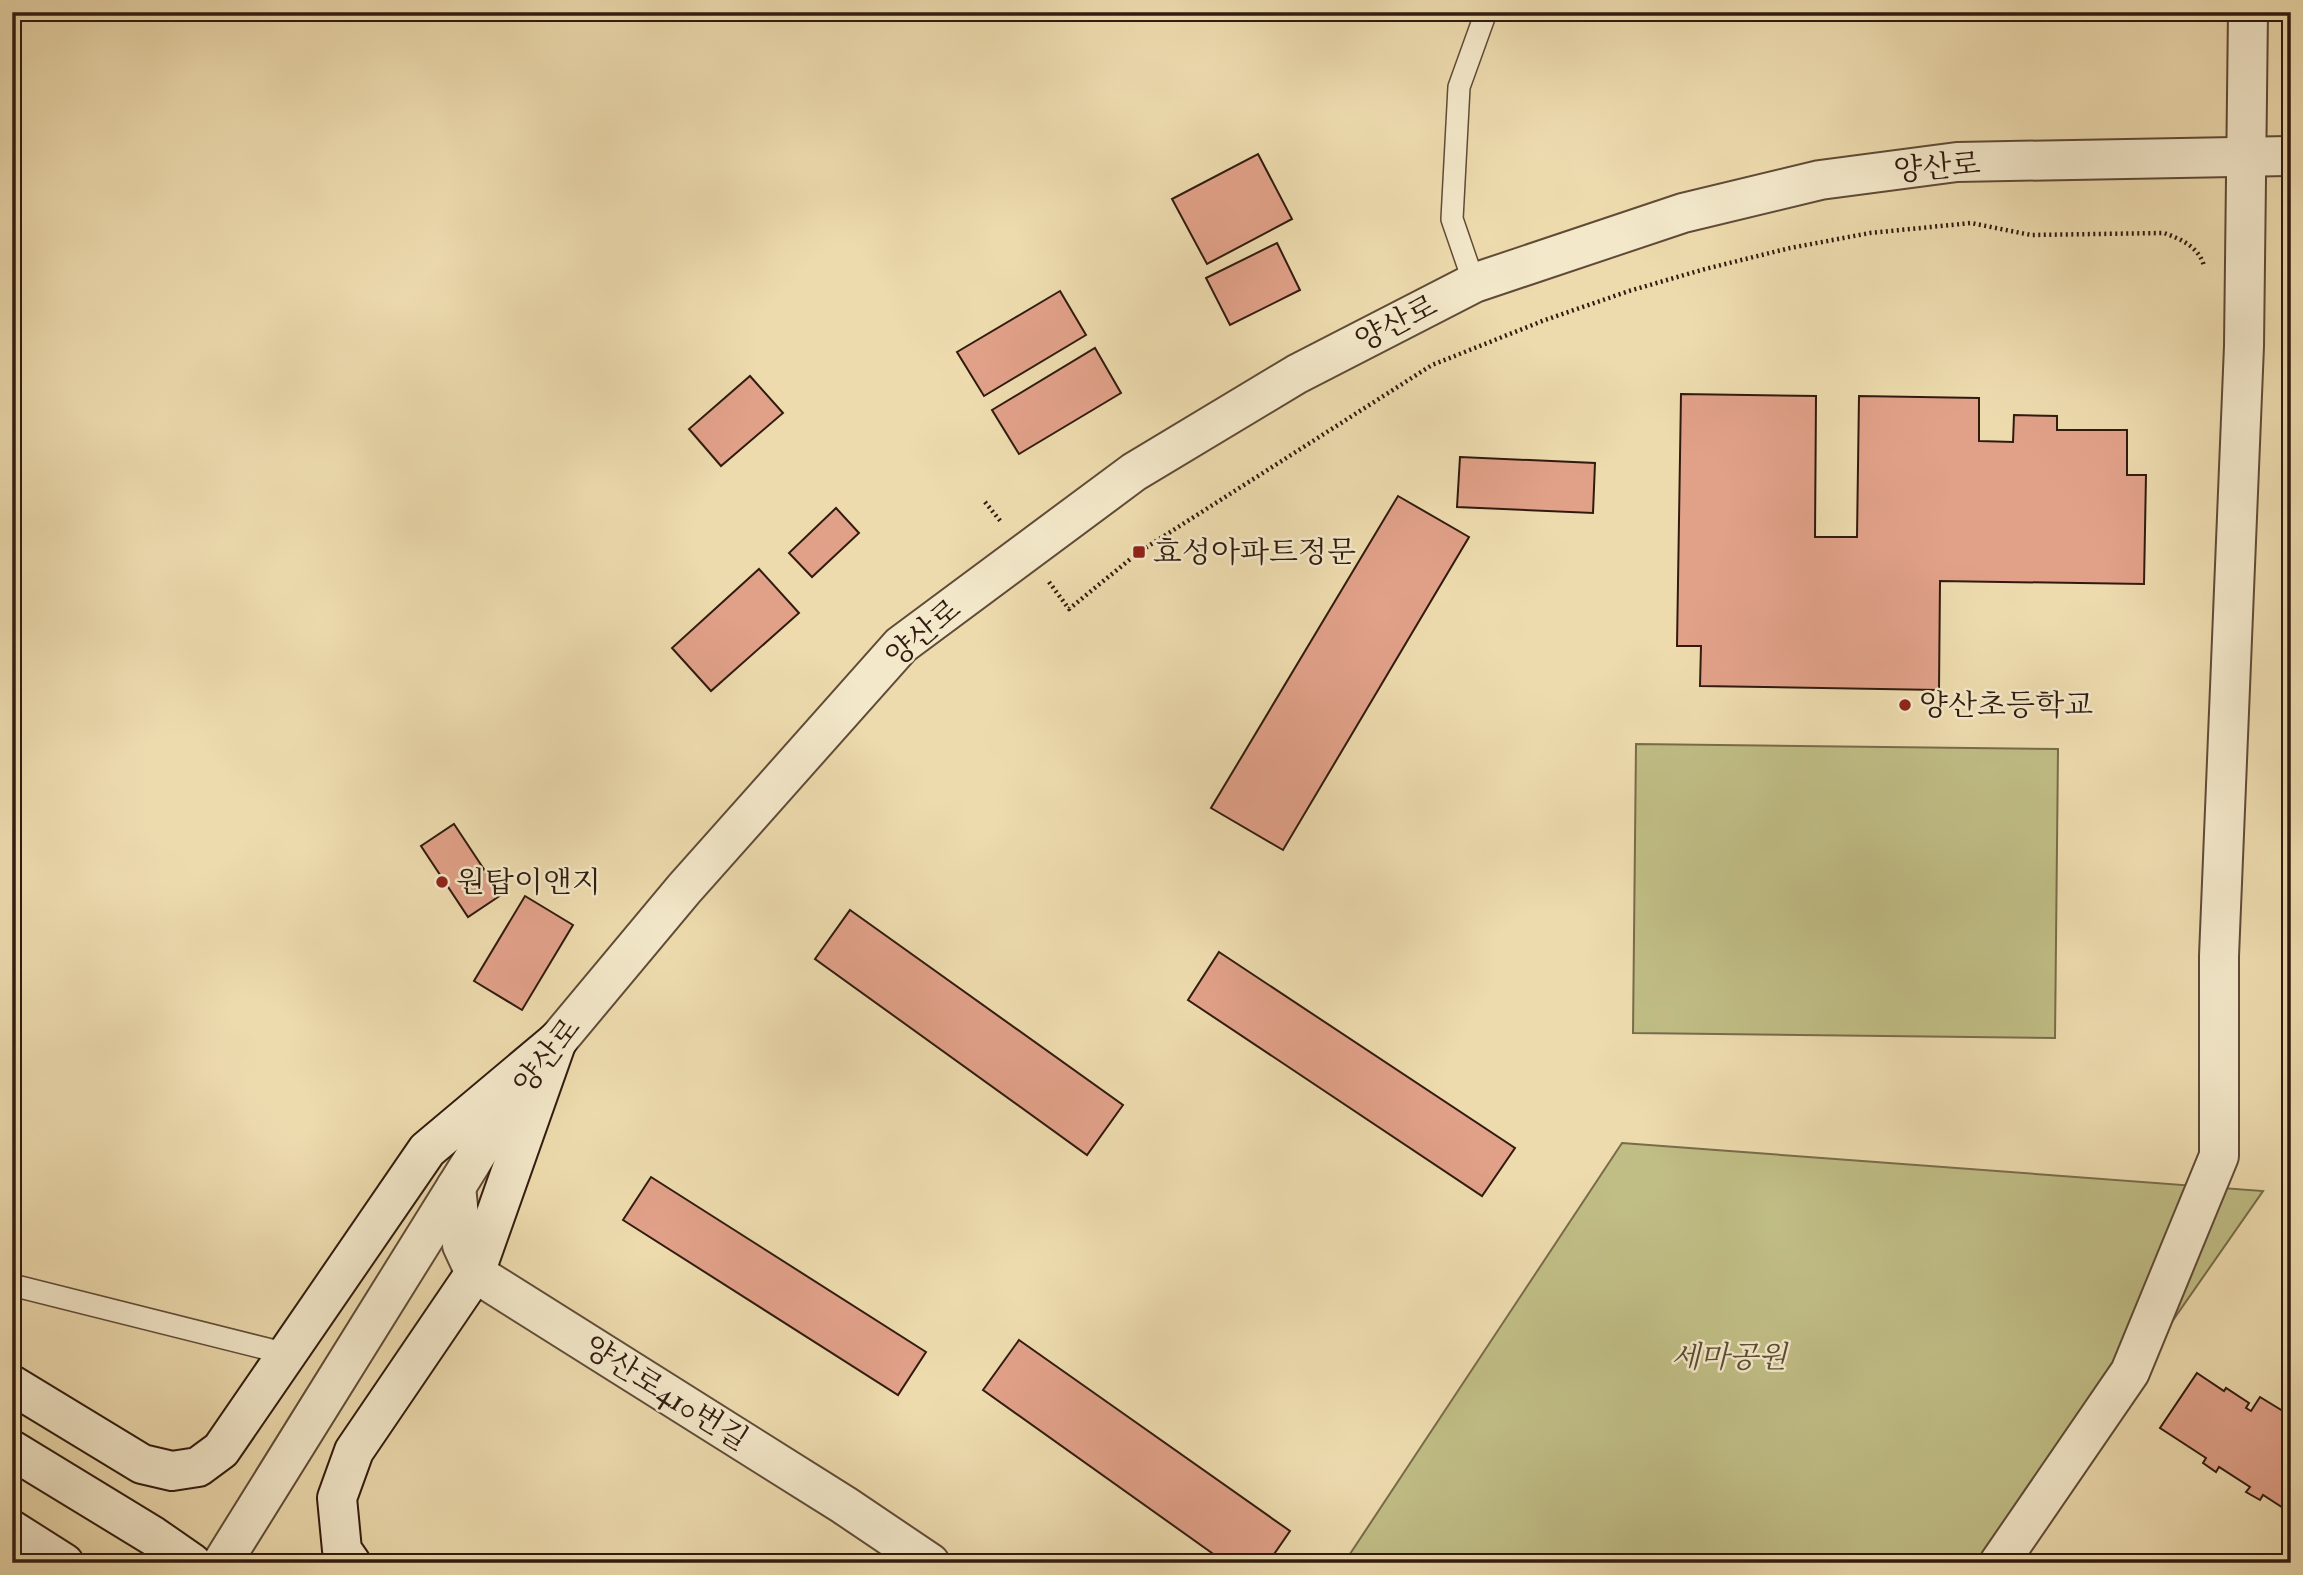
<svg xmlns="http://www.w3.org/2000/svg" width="2303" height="1575" viewBox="0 0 2303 1575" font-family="'IM FELL Double Pica','Noto Serif KR',serif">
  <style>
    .green { fill: #c0bd85; stroke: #786c4a; stroke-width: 2 }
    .building { fill: #e1a189; stroke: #311b0f; stroke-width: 2 }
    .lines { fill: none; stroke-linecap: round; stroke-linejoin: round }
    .service-casing { stroke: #604b37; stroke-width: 24 }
    .minor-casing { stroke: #604b37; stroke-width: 42 }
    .secondary-casing { stroke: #311b0f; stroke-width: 42 }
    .path { stroke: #311b0f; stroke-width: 4.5; stroke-dasharray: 2 3.5; stroke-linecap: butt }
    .service { stroke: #f3e8ca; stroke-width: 21 }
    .minor { stroke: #f3e8ca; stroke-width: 38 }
    .secondary { stroke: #f3e8ca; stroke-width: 38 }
    .poi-dot { fill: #8f2418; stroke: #f3e8ca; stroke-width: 2.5 }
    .labels { text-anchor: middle; stroke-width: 5; stroke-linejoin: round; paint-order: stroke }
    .street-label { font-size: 30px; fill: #311b0f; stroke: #f3e8ca }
    .poi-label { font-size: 30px; fill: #311b0f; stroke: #f3e8ca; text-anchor: start }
    .park-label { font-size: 30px; font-style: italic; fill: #5c4c32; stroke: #f3e8ca }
  </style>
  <rect width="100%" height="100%" fill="#eddbae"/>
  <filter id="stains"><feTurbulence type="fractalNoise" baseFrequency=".00286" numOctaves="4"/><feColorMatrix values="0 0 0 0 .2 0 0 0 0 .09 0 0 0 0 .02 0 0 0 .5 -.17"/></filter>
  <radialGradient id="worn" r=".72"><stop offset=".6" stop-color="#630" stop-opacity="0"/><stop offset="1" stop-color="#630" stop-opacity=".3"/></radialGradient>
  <g class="green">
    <path d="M1636,744L2058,749L2055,1038L1633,1033Z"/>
    <path d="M1622,1143L2263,1191L2004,1563H1344Z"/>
  </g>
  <g class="building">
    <path d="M1258,154L1292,219L1207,264L1172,199Z"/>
    <path d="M1277,243L1300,290L1230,325L1206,278Z"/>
    <path d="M1060,291L1086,335L984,396L957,352Z"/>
    <path d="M1095,348L1121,393L1019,454L992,410Z"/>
    <path d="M750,376L783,413L721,466L689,429Z"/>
    <path d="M1681,394L1816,396L1815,537H1857L1859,396L1979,398V441L2013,442L2014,415L2057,416V430H2127V475H2146L2144,584L1940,581L1939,690L1700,686L1701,646H1677Z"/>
    <path d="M1460,457L1595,463L1593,513L1457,507Z"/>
    <path d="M1398,496L1469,537L1283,850L1211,808Z"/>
    <path d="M836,508L859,533L812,577L789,553Z"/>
    <path d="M759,569L799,613L711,691L672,648Z"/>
    <path d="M454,824L501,895L468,917L421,846Z"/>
    <path d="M525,896L573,925L522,1010L474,981Z"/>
    <path d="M850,910L1123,1105L1087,1155L815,959Z"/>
    <path d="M1219,952L1515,1148L1482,1196L1188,1000Z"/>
    <path d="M651,1177L926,1352L898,1395L623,1220Z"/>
    <path d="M1019,1340L1290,1531L1268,1563H1226L983,1390Z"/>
    <path d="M2197,1373L2224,1391L2226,1388L2249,1403L2246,1408L2251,1411L2260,1397L2291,1416V1432L2288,1436L2291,1437V1513L2263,1495L2260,1500L2246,1492L2250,1487L2219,1467L2216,1472L2203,1463L2206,1458L2160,1428Z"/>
  </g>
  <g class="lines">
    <defs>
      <g id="service">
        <path d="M1474,283L1452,219L1459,87L1486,12"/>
        <path d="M12,1285L287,1354"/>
      </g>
      <g id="minor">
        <path d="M456,1187L462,1245L475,1273L844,1505L930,1563"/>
        <path d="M222,1563L494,1126L558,1040L684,889L901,645L1134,472L1297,374L1474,283L1683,213L1820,180L1957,162L2291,156"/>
        <path d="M1999,1563L2130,1372L2219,1156V956L2244,346L2248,12"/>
      </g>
      <g id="secondary">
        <path d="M12,1385L142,1464L172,1471L198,1467L221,1450L427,1150L558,1040"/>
        <path d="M12,1450L153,1536L192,1563"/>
        <path d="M12,1530L64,1563"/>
        <path d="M351,1563L342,1550L337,1498L354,1451L475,1273L557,1041"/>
      </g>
    </defs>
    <use href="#service" class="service-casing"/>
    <use href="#minor" class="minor-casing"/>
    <use href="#secondary" class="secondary-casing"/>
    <g class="path">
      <path d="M985,502L1002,523"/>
      <path d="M1049,582L1069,609L1139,552L1432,365L1545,320L1629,291L1705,269L1790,248L1870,233L1971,223L2031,235L2164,233C2181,239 2199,247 2204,266"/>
    </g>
    <use href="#service" class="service"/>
    <use href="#minor" class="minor"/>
    <use href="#secondary" class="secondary"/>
  </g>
  <g class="poi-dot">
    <rect x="1132" y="545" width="14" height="14" rx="3.5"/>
    <circle cx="1905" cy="705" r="7"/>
    <circle cx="442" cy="882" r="7"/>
  </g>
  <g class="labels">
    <g class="street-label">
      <text transform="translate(1937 167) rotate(-5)" y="10">양산로</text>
      <text transform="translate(1396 323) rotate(-27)" y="10">양산로</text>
      <text transform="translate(923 633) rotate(-40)" y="10">양산로</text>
      <text transform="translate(547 1056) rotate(-52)" y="10">양산로</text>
      <text transform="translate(666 1393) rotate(32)" y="10">양산로410번길</text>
    </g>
    <g class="poi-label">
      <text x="1153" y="562">효성아파트정문</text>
      <text x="1919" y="715">양산초등학교</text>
      <text x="456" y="892">원탑이앤지</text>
    </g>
    <g class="park-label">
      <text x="1729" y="1367">세마공원</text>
    </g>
  </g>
  <rect width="2303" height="1575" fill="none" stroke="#eddbae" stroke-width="42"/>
  <rect x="14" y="14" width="2275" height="1547" fill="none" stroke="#311b0f" stroke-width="3.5"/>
  <rect x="21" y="21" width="2261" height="1533" fill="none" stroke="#311b0f" stroke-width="2"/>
  <rect width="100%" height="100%" filter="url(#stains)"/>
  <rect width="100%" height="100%" fill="url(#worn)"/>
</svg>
